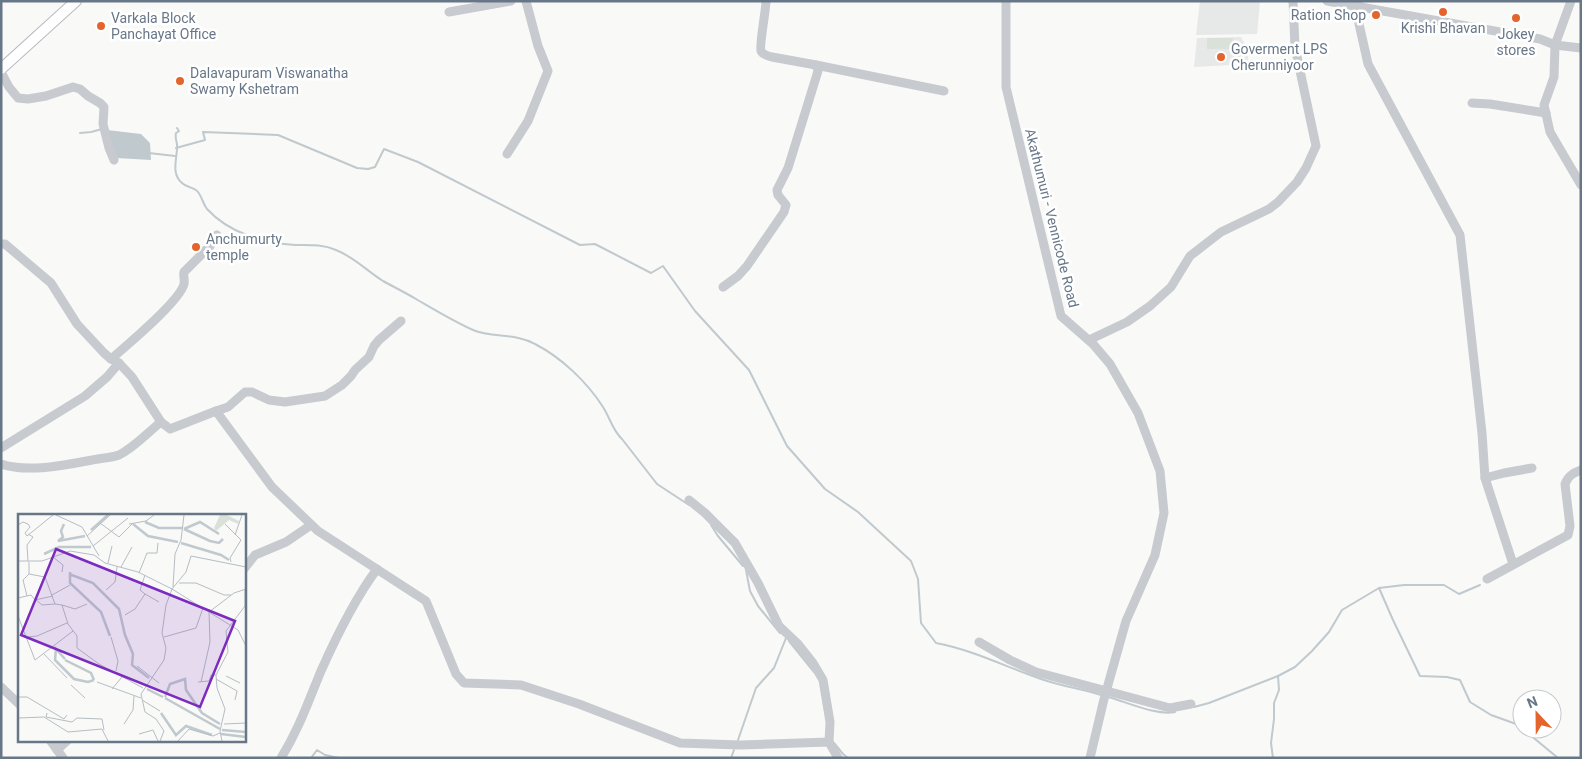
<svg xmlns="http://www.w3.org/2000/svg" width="1582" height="759" viewBox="0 0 1582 759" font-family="Roboto,sans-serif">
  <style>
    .built { fill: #e7e8e8 }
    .green { fill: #dae1d8 }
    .water { fill: #c0c9ce }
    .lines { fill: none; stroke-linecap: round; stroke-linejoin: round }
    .stream { stroke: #c0c9ce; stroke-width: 2 }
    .major-casing { stroke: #b8bcc0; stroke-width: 12 }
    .minor { stroke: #c7cace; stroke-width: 9 }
    .major { stroke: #fff; stroke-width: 10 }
    .poi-dot { fill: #e3642c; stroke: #fff; stroke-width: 2 }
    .labels { text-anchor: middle; stroke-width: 5; stroke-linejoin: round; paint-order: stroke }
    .poi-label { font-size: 14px; fill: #687788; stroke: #fff; text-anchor: start }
    .street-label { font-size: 14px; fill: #687788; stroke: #fff }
    .inset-river { fill: none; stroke: #c0c9ce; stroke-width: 2.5 }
    .inset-road { fill: none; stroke: #b6bdc4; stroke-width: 1 }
    .view { fill: #7b2cbf; fill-opacity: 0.15; stroke: #7b2cbf; stroke-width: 2.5 }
    .inset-edge { fill: none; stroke: #687788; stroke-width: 2.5 }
  </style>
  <rect width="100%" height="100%" fill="#f9f9f7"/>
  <g class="built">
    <path d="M1200,1H1260L1257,34L1196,35Z"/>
    <path d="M1241,37L1248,50V64L1194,67L1197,38Z"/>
  </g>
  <path class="green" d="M1207,38H1233L1231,49H1207Z"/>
  <path class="water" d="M107,130L141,134L150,143L151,160L116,158Z"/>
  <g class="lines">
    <g class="stream">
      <path d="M177,128L179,131L176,133C175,137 176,140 177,144C178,157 170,173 182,183C187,188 194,187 198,192C202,197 203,204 207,209C229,233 263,243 295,245C309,245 323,244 336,250C354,257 367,271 383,281C394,287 406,293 416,299C435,310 453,321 473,330C492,338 516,333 535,344C562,358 587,382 603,407C610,418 613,431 622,439L657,484L689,505"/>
      <path d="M80,133L91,132L102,129"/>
      <path d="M176,148L205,140L203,132L278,135L357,168L368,169L375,167L384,149L418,162L580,245L595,244L651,273L663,266L695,311L749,370L787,446L825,489L858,512L911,561L918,579L921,623L936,643C973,650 1006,667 1041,679C1061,686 1082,689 1101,695"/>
      <path d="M149,153L175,156"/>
      <path d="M711,525L718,536L743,566"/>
      <path d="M746,570L750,591L758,606L780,633"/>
      <path d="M1379,588L1404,585H1444L1459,594L1480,585"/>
      <path d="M789,641L814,672"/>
      <path d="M1108,697C1127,702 1157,716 1175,712"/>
      <path d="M1194,707L1209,703L1278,676"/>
      <path d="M1523,729L1558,758"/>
      <path d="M738,740L756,688L774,668L786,638"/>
      <path d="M834,743L843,754L848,758"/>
      <path d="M311,758L317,750L325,755L339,758"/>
      <path d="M731,758L734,750"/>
      <path d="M1273,758L1271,743L1274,719V703L1279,690L1278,676L1295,667L1312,651L1329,632L1342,610L1379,588L1393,620L1420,676L1447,677L1460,680L1470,702L1491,715L1519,725L1522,728"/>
    </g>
    <defs>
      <path id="major" d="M1,69L76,1"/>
    </defs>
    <use href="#major" class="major-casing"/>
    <g class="minor">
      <path d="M1006,1V87L1061,316L1093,344L1110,364L1138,413L1160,471L1164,513L1155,555L1126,621L1104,699L1090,758"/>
      <path d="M1327,1L1355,6L1358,1"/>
      <path d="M1571,1L1555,45L1554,77L1544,105L1550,132L1581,185"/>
      <path d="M449,12L511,1"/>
      <path d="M816,65L944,91"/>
      <path d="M1,72L9,87L18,98L28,99L46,96L73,87L80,89L88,96L100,103L104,107L103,124L109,148L114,160"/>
      <path d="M1472,103L1490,104L1546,113"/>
      <path d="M507,154L528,121L548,71L538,46L526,1"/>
      <path d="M1,244H5L51,283L77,324L104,353L111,359L119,363L132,377L161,422L170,429L216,411L272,487L318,531L426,601L456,674L464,683L521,685L579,704L680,743L741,745L829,742L838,758"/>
      <path d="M723,287L738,276L747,266L784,212L786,205L778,195L777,190L788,168L818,71L816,65L772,57C768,56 763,55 761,51C759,46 766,10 766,1"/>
      <path d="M1089,340L1127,322L1150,306L1171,287L1190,256L1221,232L1269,209L1278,202L1297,182L1306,168L1316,146L1295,47L1293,1"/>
      <path d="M111,359C126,346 180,301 184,284C185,280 183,276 184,272L210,246L217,235"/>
      <path d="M216,411L228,407L245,392H252L269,400L285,402L325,396L342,385L351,376L355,370L369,357L374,346L379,340L401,321"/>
      <path d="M1,448L85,396L107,377L119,363"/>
      <path d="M1,464C27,473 66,465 92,460C101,458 111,458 119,455C135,447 147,433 161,422"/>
      <path d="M1485,478L1504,473L1532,468"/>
      <path d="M689,500L705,513L735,543L758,583L779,626L798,644L813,663L823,680L830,722L829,742"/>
      <path d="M1513,564L1485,478L1482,433L1460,235L1368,64L1355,6L1540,39L1555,45L1581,48"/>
      <path d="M244,569L255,555L286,542L311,525"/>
      <path d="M1487,579L1568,535L1570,526L1565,484C1568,476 1573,473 1581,470"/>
      <path d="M979,642L1010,660L1036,672L1170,708L1191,704"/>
      <path d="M1,687L19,704"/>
      <path d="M50,740L63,758"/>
      <path d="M57,750L68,740"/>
      <path d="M281,758C299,729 308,702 321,671C337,635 354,600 377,569"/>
    </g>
    <use href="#major" class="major"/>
  </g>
  <g class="poi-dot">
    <circle cx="1443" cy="12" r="5"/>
    <circle cx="1376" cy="15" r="5"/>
    <circle cx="1516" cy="18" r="5"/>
    <circle cx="101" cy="26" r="5"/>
    <circle cx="1221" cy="57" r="5"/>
    <circle cx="180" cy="81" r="5"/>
    <circle cx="196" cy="247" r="5"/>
  </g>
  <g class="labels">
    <g class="poi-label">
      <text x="1366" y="20" text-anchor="end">Ration Shop</text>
      <text x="111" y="23">Varkala Block<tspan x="111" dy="16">Panchayat Office</tspan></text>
      <text x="1443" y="33" text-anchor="middle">Krishi Bhavan</text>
      <text x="1516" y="39" text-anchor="middle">Jokey<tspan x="1516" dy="16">stores</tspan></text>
      <text x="1231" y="54">Goverment LPS<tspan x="1231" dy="16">Cherunniyoor</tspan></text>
      <text x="190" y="78">Dalavapuram Viswanatha<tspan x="190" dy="16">Swamy Kshetram</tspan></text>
      <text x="206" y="244">Anchumurty<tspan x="206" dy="16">temple</tspan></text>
    </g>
    <g class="street-label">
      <text transform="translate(1052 218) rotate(76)" y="5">Akathumuri - Vennicode Road</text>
    </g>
  </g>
  <g transform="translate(18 514)">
    <rect width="228" height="228" fill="#f9f9f7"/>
    <path d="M202,1H209L221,7L220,10L211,6L198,17L196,14Z" fill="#dae1d8"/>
    <path class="inset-river" d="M127,8L141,14H164M46,10L43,17L45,23L40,27L67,22M115,10L130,22L160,28M166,15L192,27L201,29L205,25M166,15L182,8L201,20M73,16L90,1M163,29L203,41L211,46M26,40L41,33H73M52,58V69L83,98L92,122M51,60L75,69L101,95L107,121L115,140L114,151L131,164M47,146L73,159L76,166M41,150L56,165L70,168L76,166M41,150L37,146L38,135L47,145M129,175L145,183M147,183L152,170L167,165L168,176L184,199L202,210M147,184L202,215M143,199L158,221L168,212L194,221M204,216L228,218M203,220L228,223"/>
    <path class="inset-road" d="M38,1L64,13L81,42M82,9L101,23L115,9M111,10L128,7L136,1M207,10L223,26L212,44L213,48M0,11L5,8L10,10L12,13L7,19L9,22L35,1M217,21L224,1M69,22L92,1M75,32L110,4M35,43L45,51L44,58M0,47H24L52,37L76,41L87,49L120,58L154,75L168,58L173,42L228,53M10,47L9,31L15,23L10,20M11,48V60L27,63L37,90L44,91L50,110L59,122V134L81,150L125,174M90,49L94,32M103,53L114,33M121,59L129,39H139L140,29M161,69H178L206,81H213M155,73L157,40L163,26L166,1M88,76L97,68L99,53M127,80L141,88M34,81L52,71M9,82L5,66L11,60M0,84L13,81L17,86L35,82M17,85L24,91L37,90M44,91L57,95L69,90M107,101L117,95L127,80L122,76L127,61M0,102L17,146L55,117M10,123L19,122L49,109M93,123L100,147L98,157M146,123L178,114L185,94M26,140L49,164M119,152L141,169M208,162L222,169M198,165L219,177L217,186M79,168L123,184M180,168L191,167L193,161H198M183,168L192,128L191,98L220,116L228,132M53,171L67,184M94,175L104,163M0,183H9L46,205L49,201M124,186L142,197M29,199L28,203L54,208L59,204L84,205L86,216M0,204L26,203L50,218L84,215L90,227M106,210L115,196L116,182M206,210L228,209M121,220L135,216L140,227M142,227L146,217L138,205L127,198L123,180L146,146L148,134L144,119L148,91L154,75L191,98L216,79L228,75M160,227L171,215L195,222L202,219M204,227L202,217L207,195L199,174L198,161L210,138L208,117L227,92V76"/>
    <path class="view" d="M38,35L217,107L182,193L3,121Z"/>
    <rect width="228" height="228" class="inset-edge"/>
  </g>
  <rect width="1582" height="759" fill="none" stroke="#687788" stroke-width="5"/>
  <g transform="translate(1537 714) rotate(338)"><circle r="24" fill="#ffffff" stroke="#c3c9cf"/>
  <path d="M0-4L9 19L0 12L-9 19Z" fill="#e3642c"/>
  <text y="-8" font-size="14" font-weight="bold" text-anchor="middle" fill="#687788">N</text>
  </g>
</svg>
